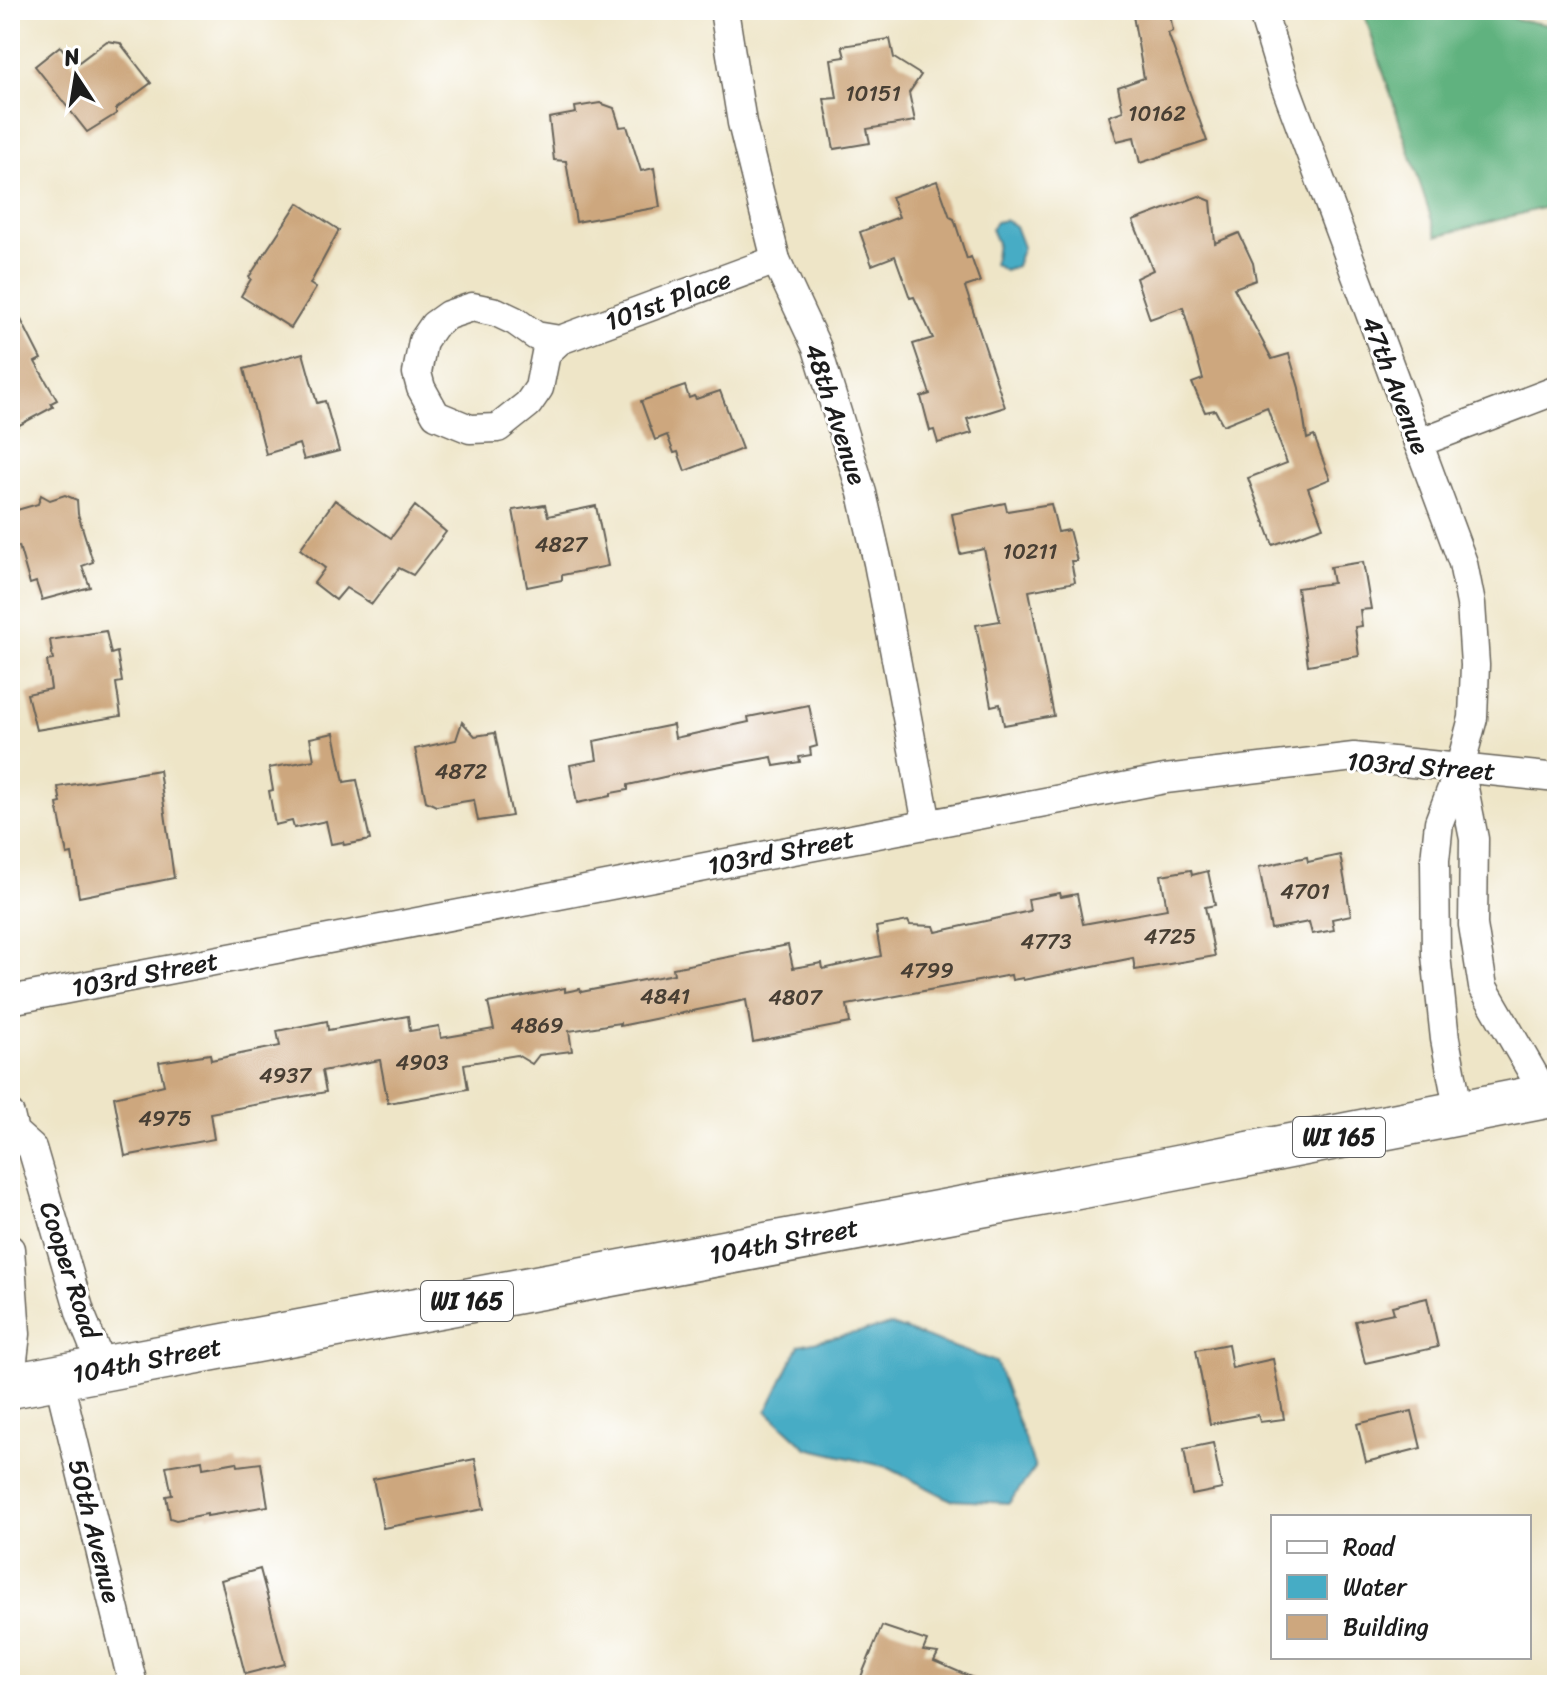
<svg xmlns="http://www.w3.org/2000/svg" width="1567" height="1695" viewBox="0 0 1567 1695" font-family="Sriracha,sans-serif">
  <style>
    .forest { fill: #60b27f; stroke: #3e674e; stroke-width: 2 }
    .water { fill: #46acc5; stroke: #316470; stroke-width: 2 }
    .building { fill: #cda77e }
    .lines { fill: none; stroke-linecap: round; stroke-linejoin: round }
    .street-casing { stroke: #666258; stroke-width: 31 }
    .primary-casing { stroke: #666258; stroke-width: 47 }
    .street { stroke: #fff; stroke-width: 28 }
    .primary { stroke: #fff; stroke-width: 44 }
    .labels { text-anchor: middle; stroke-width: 6; stroke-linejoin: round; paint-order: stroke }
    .number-label { font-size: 22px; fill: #483f34 }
    .shield { fill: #fff; stroke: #606060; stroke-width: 2 }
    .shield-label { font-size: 24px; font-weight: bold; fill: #1c1c1c }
    .street-label { font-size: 26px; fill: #1c1c1c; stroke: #fff }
  </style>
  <rect width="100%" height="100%" fill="#fff"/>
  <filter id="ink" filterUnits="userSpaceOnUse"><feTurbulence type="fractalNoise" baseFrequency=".0125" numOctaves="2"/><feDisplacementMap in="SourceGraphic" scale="16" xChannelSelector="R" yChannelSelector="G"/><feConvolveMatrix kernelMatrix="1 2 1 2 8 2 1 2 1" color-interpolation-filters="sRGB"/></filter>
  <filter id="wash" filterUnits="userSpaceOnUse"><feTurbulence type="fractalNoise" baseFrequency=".006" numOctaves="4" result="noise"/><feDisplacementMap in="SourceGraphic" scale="32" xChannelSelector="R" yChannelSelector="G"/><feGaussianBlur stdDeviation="1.8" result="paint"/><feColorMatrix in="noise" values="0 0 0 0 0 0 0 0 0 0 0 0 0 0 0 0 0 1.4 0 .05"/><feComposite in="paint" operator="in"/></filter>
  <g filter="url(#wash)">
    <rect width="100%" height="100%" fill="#eee5c7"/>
    <path class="forest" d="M1363,10H1498L1515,19L1557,26V204L1437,236Z"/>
    <g class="water">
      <path d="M1005,220L1015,226L1023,247L1016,266L1005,271L994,264L997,243L991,229L996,222Z"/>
      <path d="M891,1325L996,1362L1035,1468L1009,1503L951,1500L887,1467L807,1448L767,1411L799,1345Z"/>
    </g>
    <g id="blocks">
      <g class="building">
        <path d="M1132,10H1169L1173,31L1168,33L1207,141L1140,163L1134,137L1117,141L1109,116L1123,111L1118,87L1144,78Z"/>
        <path d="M890,39L894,58L921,75L909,93L915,121L867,129L870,143L834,149L824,99L837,98L831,59L845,57L842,46Z"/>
        <path d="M107,41L120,43L151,83L116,109V114L87,132L35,66L60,46L75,65Z"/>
        <path d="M600,103L614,108L620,127L627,126L641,171L654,168L660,207L576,222L566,161L554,160L549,118L576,113L575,107Z"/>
        <path d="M937,181L950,217L954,219L967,259L971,257L980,282L965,287L1005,407L967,419L972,433L938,443L934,430L930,431L921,397L930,394L913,344L933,338L914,297L910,298L895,256L872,265L860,232L899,217L891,197Z"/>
        <path d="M1199,196L1211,201L1215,243L1239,233L1253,263L1256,280L1234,288L1272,359L1289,354L1299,388L1307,439L1314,436L1330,479L1308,488L1323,527L1273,545L1248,478L1287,463L1267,407L1223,425L1215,410L1205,412L1192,383L1203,379L1183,307L1150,319L1136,278L1153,270L1133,221Z"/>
        <path d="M298,203L339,230L310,284L316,288L291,328L241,296L251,279L249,277Z"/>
        <path d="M10,298L41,359L35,362L57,400L51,403L53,407L10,430Z"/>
        <path d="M303,353L317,403L325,401L339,451L304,460L299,444L266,454L244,369Z"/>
        <path d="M685,386L689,398L694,396L696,399L720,391L742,449L685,471L678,452L674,453L667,435L655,440L641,401Z"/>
        <path d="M41,495L50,500L65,495L77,500L78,514L93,562L82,566L90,587L42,600L36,582L30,584L19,546L10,549V512L38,504Z"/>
        <path d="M335,500L391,538L415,506L446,532L413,575L399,568L372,604L346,588L336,600L314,583L325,568L300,549Z"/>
        <path d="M1005,503L1007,511L1051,504L1058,532L1069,530L1077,561H1071L1075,582L1029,591L1054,716L1004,725L1000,704L991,706L976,625L1000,621L984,549L960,554L952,514Z"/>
        <path d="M545,505L548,516L596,506L608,566L562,575V580L527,587L513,510Z"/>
        <path d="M1363,562L1371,609L1360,610L1362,626L1355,627L1359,656L1308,665L1297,588L1333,583L1330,567Z"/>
        <path d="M106,631L111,654L117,652L122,682L116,683L121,716L36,730L27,694L51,689L47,661L53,660L50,640Z"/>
        <path d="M809,705L817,746L810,748L811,755L799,757L800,762L774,766L772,757L682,773L628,785V790L611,793V796L577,803L570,765L597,760L594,741L673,725L675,738L749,722L748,717Z"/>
        <path d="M462,722L475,736L495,733L512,816L478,821L474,800L436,806L426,801L415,749L456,740Z"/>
        <path d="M334,733L344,782L357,780L370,840L344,845L343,842L331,844L326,821L294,828L292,821L275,825L269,791L273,790L269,768L314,760L310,738Z"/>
        <path d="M159,770L174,878L79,897L72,854L67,855L57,804L61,803L58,787Z"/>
        <path d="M1340,855L1351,915L1332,919L1334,930L1312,934L1309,922L1271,929L1259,867L1307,857L1308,862Z"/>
        <path d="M1191,870L1192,875L1208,871L1215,905L1205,907L1215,956L1135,970L1133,958L1023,980V978L1012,980L1011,975L847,1005L850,1023L753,1042L746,1000L620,1026V1023L569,1031L572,1051L539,1055L532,1064L517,1055L464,1064L468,1089L388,1103L380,1060L322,1071L326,1092L210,1113L214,1139L125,1156L114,1097L164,1085L159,1062L210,1054L211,1060L280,1046L277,1031L327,1021L328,1030L408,1016L410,1031L439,1026L441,1038L494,1029L488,1003L565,988V992L580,989L581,992L674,974L673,968L788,945L793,968L822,963L823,969L881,956L876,927L908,921L910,925L934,926L936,932L1030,911L1028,899L1060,893L1061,897L1077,894L1083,924L1167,909L1161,875Z"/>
        <path d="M1427,1298L1438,1347L1365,1363L1355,1321L1394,1313L1392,1306Z"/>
        <path d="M1228,1344L1232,1368L1273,1359L1284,1419L1260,1422L1258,1415L1210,1424L1196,1350Z"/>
        <path d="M1412,1411L1421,1448L1366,1462L1357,1424Z"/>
        <path d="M1213,1443L1222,1489L1192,1495L1184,1449Z"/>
        <path d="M475,1459L484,1509L383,1528L373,1479Z"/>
        <path d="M202,1460L203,1468L237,1462L238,1466L261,1463L268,1506L207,1516V1514L176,1520L170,1518L166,1496L172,1495L166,1466Z"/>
        <path d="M260,1569L285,1664L245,1674L221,1580Z"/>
        <path d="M882,1626L927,1641L923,1651L938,1653L934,1661L989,1685H881L860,1679Z"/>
      </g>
    </g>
  </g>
  <g filter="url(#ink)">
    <use href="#blocks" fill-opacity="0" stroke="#666258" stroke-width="2"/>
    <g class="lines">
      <defs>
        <g id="street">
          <path d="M724,10L742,123L776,260L817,348L862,493L878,563L927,824"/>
          <path d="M1262,10L1284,82L1463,563L1471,604L1475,665L1473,718L1460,767L1439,822L1435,860L1436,955L1445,1039L1459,1113"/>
          <path d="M560,340L536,336L515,321L496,312L472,307L448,315L434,325L423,341L417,373L421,388L436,415L470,429L498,428L528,404L539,388L546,353L560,340L776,260"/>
          <path d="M1418,443L1557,390"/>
          <path d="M1460,768L1474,839L1473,925L1483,987L1546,1096"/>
          <path d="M10,1000L1165,779L1354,757L1557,778"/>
          <path d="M10,1115L14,1132L32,1148L81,1315L103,1369"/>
          <path d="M10,1249L16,1334L10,1385"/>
          <path d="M58,1377L133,1685"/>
        </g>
        <path id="primary" d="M10,1386L1131,1177L1557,1094"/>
      </defs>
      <use href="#street" class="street-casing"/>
      <use href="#primary" class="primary-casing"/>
      <use href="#street" class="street"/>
      <use href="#primary" class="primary"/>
    </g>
  </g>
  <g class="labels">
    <g class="number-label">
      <text x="873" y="101">10151</text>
      <text x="1157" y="121">10162</text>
      <text x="561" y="552">4827</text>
      <text x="1030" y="559">10211</text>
      <text x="461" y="779">4872</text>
      <text x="1305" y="899">4701</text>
      <text x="1170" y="944">4725</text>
      <text x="1046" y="949">4773</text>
      <text x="927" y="978">4799</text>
      <text x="665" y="1004">4841</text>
      <text x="795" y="1005">4807</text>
      <text x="537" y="1033">4869</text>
      <text x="422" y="1070">4903</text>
      <text x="285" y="1083">4937</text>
      <text x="165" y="1126">4975</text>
    </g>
    <g class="shield">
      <rect x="1293" y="1117" width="92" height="40" rx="6"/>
      <rect x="421" y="1281" width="92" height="40" rx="6"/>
    </g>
    <g class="shield-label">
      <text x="1339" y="1145">WI 165</text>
      <text x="467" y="1309">WI 165</text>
    </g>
    <g class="street-label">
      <text transform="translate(668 300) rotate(-20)" y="9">101st Place</text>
      <text transform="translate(1396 385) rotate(69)" y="9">47th Avenue</text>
      <text transform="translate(836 414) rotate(72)" y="9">48th Avenue</text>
      <text transform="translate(1421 766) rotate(4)" y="9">103rd Street</text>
      <text transform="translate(781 852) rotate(-11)" y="9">103rd Street</text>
      <text transform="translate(145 974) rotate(-11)" y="9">103rd Street</text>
      <text transform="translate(784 1241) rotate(-11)" y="9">104th Street</text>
      <text transform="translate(70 1270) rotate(72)" y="9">Cooper Road</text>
      <text transform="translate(147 1360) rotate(-11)" y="9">104th Street</text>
      <text transform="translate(95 1531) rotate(76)" y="9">50th Avenue</text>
    </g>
  </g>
  <rect width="1567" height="1695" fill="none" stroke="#fff" stroke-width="40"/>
  <rect x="1271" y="1515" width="260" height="144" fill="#ffffff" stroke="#a4a4a4" stroke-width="2"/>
  <rect x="1287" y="1541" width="40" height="12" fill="#ffffff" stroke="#a4a4a4" stroke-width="2"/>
  <text x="1343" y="1555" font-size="24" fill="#1c1c1c">Road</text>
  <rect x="1287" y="1575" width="40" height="24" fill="#46acc5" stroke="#a4a4a4" stroke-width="2"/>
  <text x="1343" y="1595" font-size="24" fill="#1c1c1c">Water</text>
  <rect x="1287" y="1615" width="40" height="24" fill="#cda77e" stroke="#a4a4a4" stroke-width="2"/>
  <text x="1343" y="1635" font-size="24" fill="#1c1c1c">Building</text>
  <g transform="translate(76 76) rotate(348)" stroke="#ffffff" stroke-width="6" paint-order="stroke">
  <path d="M0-6L14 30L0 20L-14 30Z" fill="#1c1c1c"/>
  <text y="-12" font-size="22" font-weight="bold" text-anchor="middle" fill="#1c1c1c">N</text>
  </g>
</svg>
